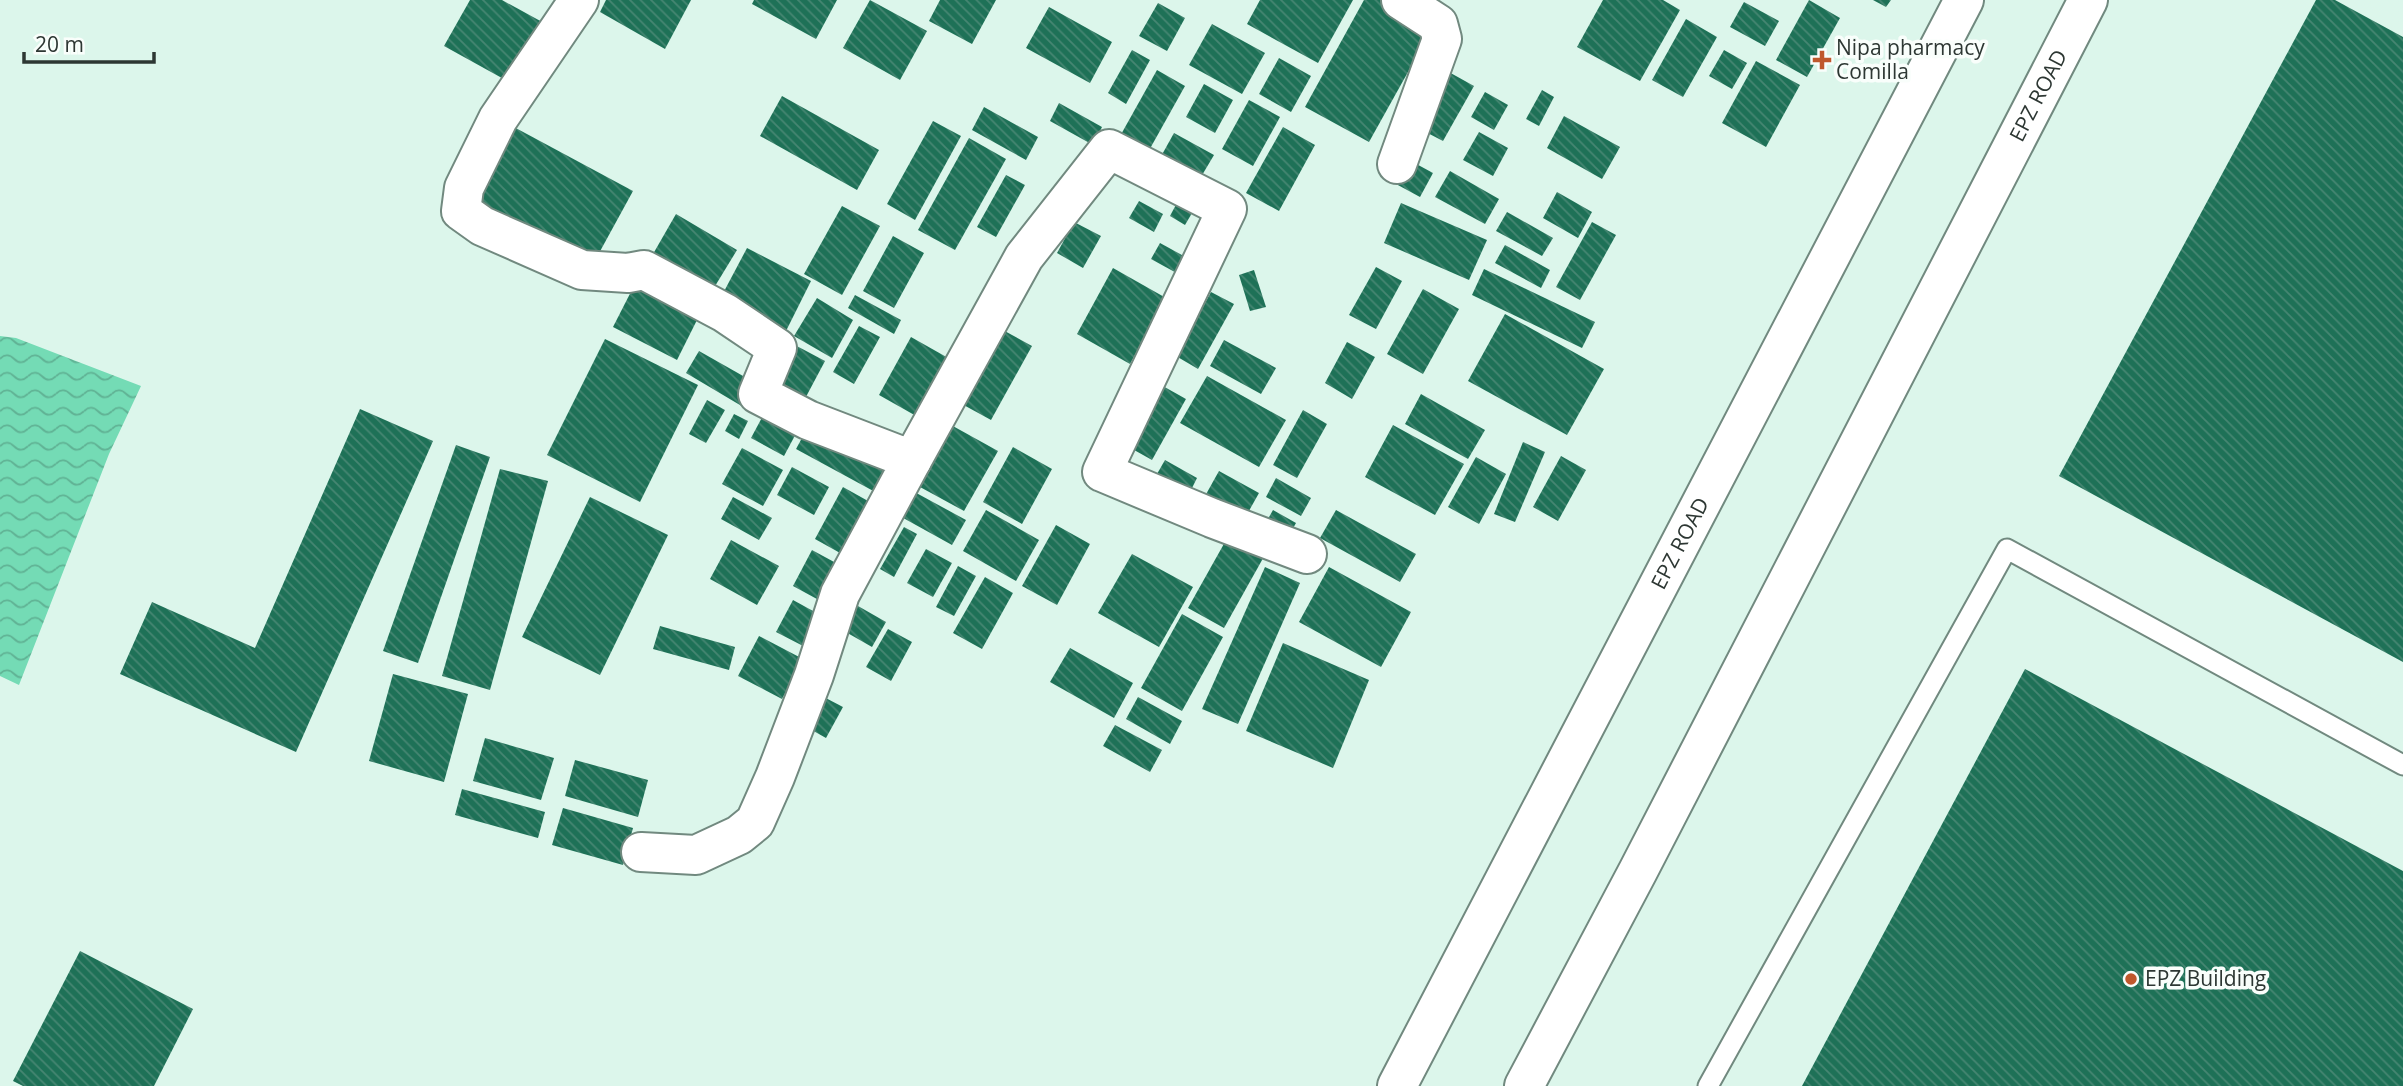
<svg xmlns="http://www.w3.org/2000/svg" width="2403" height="1086" viewBox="0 0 2403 1086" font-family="'Open Sans',sans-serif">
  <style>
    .water { fill: url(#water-waves) }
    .building { fill: url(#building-back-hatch) }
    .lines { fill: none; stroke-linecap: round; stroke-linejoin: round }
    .lane-casing { stroke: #71897f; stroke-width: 23 }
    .street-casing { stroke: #71897f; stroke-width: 42 }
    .secondary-casing { stroke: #71897f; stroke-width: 42 }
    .lane { stroke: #fff; stroke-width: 19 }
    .street { stroke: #fff; stroke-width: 38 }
    .secondary { stroke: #fff; stroke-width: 38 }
    .poi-dot { fill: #bf582c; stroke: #f9fefb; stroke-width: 2.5 }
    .labels { text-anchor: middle; stroke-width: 7; stroke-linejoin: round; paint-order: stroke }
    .poi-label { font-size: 21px; fill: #2d3733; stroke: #f9fefb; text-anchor: start }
    .street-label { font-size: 21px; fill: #2d3733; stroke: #f9fefb }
  </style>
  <defs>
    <pattern id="water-waves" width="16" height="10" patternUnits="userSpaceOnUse" patternTransform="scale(1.75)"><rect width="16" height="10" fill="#74dbb5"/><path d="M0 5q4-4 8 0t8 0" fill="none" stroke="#60b294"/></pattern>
    <pattern id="building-back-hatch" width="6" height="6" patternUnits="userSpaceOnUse" patternTransform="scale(1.75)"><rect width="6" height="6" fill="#1e7157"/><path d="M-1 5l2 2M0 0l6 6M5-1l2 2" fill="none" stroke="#468672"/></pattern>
  </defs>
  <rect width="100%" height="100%" fill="#dcf6eb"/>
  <path class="water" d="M0,336L16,338L141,386L109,454L19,685L0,676Z"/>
  <g class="building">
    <path d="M470,0H502L544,23L511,83L444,46Z"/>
    <path d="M606,0H691L665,49L600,12Z"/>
    <path d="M754,0H837L816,39L752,4Z"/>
    <path d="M870,0L927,31L900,80L843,48Z"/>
    <path d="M940,0H996L972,44L929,21Z"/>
    <path d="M1260,0H1353L1318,63L1247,24Z"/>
    <path d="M1364,0H1380L1432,29L1369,142L1305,107Z"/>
    <path d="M1603,0H1663L1680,10L1640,81L1577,47Z"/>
    <path d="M1809,0L1840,18L1807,77L1776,60Z"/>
    <path d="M1873,0H1891L1886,7Z"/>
    <path d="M2316,0H2335L2403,37V662L2059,476Z"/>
    <path d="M1744,2L1779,21L1765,46L1730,27Z"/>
    <path d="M1158,3L1185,18L1167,51L1139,36Z"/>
    <path d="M1049,7L1112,42L1090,83L1026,48Z"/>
    <path d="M1686,19L1717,37L1683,97L1652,80Z"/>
    <path d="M1212,24L1265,53L1242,94L1189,65Z"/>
    <path d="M1132,50L1150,60L1126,104L1108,93Z"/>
    <path d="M1724,50L1747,63L1732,89L1709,76Z"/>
    <path d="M1279,58L1311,76L1291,112L1259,94Z"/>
    <path d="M1756,61L1800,85L1766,147L1722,123Z"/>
    <path d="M1157,70L1185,86L1147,154L1119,138Z"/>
    <path d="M1447,71L1474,86L1443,141L1416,127Z"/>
    <path d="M1204,84L1233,100L1215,133L1186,117Z"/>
    <path d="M1542,90L1554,97L1539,126L1526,119Z"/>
    <path d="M1485,92L1508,105L1494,130L1471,117Z"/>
    <path d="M782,96L879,150L857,190L760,136Z"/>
    <path d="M1249,100L1280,117L1253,166L1222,149Z"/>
    <path d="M1059,103L1102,127L1093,145L1050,121Z"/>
    <path d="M984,107L1038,137L1026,160L972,130Z"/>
    <path d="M1564,116L1620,147L1602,179L1547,148Z"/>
    <path d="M933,121L961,136L915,220L887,204Z"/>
    <path d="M512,126L633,191L592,266L472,202Z"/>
    <path d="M1283,127L1315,145L1279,211L1246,193Z"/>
    <path d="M1479,132L1508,148L1493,176L1463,160Z"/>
    <path d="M1174,133L1214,155L1198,182L1159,160Z"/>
    <path d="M969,138L1006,159L955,250L918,230Z"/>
    <path d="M1409,160L1433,173L1420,197L1396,184Z"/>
    <path d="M1450,171L1499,199L1485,224L1435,197Z"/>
    <path d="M1006,175L1025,185L996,237L977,227Z"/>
    <path d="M1557,192L1592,212L1578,238L1543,218Z"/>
    <path d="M1179,199L1195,208L1185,225L1170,216Z"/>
    <path d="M1139,201L1163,214L1154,232L1129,218Z"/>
    <path d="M1401,203L1487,240L1469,280L1384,243Z"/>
    <path d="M842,206L880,226L842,295L804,274Z"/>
    <path d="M1507,212L1553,238L1542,256L1496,231Z"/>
    <path d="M676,214L737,250L709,296L649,261Z"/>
    <path d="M1074,222L1101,236L1083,268L1057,253Z"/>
    <path d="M1592,222L1616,235L1580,300L1556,287Z"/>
    <path d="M893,236L924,253L894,308L863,291Z"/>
    <path d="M1160,243L1191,260L1182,276L1151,259Z"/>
    <path d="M1505,245L1550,270L1541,288L1495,263Z"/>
    <path d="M747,248L811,281L785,333L720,299Z"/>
    <path d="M1376,267L1402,281L1376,329L1349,315Z"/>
    <path d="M1113,268L1166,298L1130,364L1077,334Z"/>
    <path d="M1484,269L1595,322L1582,348L1472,295Z"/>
    <path d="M1254,270L1266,307L1250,311L1239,275Z"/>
    <path d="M640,274L704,306L677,360L613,327Z"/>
    <path d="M1423,289L1459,309L1423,374L1387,354Z"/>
    <path d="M1211,292L1234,304L1198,369L1176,356Z"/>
    <path d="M855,295L901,320L894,334L848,308Z"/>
    <path d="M817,298L853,320L832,358L794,336Z"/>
    <path d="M1505,314L1604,369L1567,435L1468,381Z"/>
    <path d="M859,326L880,337L854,384L833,372Z"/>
    <path d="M1001,329L1032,346L991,420L960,403Z"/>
    <path d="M911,337L957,363L925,421L879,395Z"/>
    <path d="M605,339L698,385L640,502L547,455Z"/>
    <path d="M1224,340L1276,368L1261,394L1210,366Z"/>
    <path d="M1347,342L1375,357L1352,399L1325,383Z"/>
    <path d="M793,344L825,361L799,410L767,393Z"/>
    <path d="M699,351L759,385L745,408L686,373Z"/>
    <path d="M1207,376L1286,420L1259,467L1180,423Z"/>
    <path d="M1161,385L1186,399L1152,460L1127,446Z"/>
    <path d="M1421,394L1485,430L1468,459L1405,424Z"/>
    <path d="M707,400L725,410L706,443L689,434Z"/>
    <path d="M360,409L433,441L296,752L120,674L152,602L255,648Z"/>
    <path d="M766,410L799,428L784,456L751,438Z"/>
    <path d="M1303,410L1327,424L1297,478L1273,465Z"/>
    <path d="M734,414L748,421L739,439L725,431Z"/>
    <path d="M942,420L998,451L964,511L909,481Z"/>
    <path d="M809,425L890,469L877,493L796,449Z"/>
    <path d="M1393,425L1464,464L1435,515L1365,477Z"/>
    <path d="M1523,442L1545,452L1515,522L1494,514Z"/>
    <path d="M456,445L490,457L418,663L383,651Z"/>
    <path d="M1013,447L1052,469L1022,524L983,502Z"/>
    <path d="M742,448L783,470L763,506L722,484Z"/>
    <path d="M1561,456L1586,470L1558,521L1533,507Z"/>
    <path d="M1476,457L1506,474L1479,524L1448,507Z"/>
    <path d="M1165,460L1197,478L1186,500L1153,481Z"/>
    <path d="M792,467L829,487L814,515L777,495Z"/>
    <path d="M500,469L548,481L490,690L442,676Z"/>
    <path d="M1219,471L1259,493L1245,518L1205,496Z"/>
    <path d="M1276,478L1311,498L1301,516L1266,497Z"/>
    <path d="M843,487L877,506L849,558L815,539Z"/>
    <path d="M909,489L966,520L952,545L896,514Z"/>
    <path d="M590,497L668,535L600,675L522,637Z"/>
    <path d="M733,497L772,518L759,540L721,519Z"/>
    <path d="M986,510L1039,540L1016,581L963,551Z"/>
    <path d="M1273,510L1296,523L1287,539L1264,526Z"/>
    <path d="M1336,510L1416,554L1400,582L1320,538Z"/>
    <path d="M1056,525L1090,544L1057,605L1022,586Z"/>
    <path d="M904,527L917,534L894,577L880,569Z"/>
    <path d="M1230,533L1266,553L1224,628L1188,608Z"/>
    <path d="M731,540L779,566L757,605L710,579Z"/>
    <path d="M926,549L952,563L933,597L907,583Z"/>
    <path d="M812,550L847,569L828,605L793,586Z"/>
    <path d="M1132,554L1193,587L1159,647L1098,613Z"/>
    <path d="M958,566L976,576L954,616L936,607Z"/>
    <path d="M1265,567L1300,583L1238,724L1202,709Z"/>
    <path d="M1329,567L1411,612L1381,667L1299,622Z"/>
    <path d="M985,577L1013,593L982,649L953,633Z"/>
    <path d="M793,600L824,617L807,648L776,632Z"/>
    <path d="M858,606L886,622L872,647L844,631Z"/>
    <path d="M1182,614L1223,637L1182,711L1141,688Z"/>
    <path d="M660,626L735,647L729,670L653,649Z"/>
    <path d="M888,629L912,642L891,681L866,667Z"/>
    <path d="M759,636L803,659L782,699L738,676Z"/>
    <path d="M1283,643L1369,680L1333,768L1246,731Z"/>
    <path d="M1070,648L1133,683L1114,718L1050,682Z"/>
    <path d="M2025,669L2403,871V1086H1802Z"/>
    <path d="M393,674L468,694L444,782L369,761Z"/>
    <path d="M818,694L843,707L826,738L801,724Z"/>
    <path d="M1138,697L1182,721L1170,744L1126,719Z"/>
    <path d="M1115,725L1162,750L1150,772L1103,746Z"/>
    <path d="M485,738L554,758L541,800L473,781Z"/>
    <path d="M575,760L648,780L638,817L565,796Z"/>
    <path d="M462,789L545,812L538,838L455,815Z"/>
    <path d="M563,808L633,828L623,865L552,845Z"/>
    <path d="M80,951L193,1009L154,1086H23L13,1081Z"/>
  </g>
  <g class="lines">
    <defs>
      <path id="lane" d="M1708,1086L2007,549L2403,765"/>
      <g id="street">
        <path d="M579,0L498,119L464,188L461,211L482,226L582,270L628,273L644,270L725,313L777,348L758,394L808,420L912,460L840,594L814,675L775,777L755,822L739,835L696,855L641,852"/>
        <path d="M1397,164L1442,39L1438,24L1401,0"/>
        <path d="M912,460L1024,257L1109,149L1227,209L1102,472L1212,518L1307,554"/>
      </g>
      <g id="secondary">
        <path id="s1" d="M1397,1086L1964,0"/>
        <path id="s2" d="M1524,1086L1638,871L2088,0"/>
      </g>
    </defs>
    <use href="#lane" class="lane-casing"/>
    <use href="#street" class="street-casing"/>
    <use href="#secondary" class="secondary-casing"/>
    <use href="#lane" class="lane"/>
    <use href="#street" class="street"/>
    <use href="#secondary" class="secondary"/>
  </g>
  <g class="poi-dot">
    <path d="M1818.5 49.5h7v7h7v7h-7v7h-7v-7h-7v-7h7z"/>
    <circle cx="2131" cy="979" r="7"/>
  </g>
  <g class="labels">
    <g class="poi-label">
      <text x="1836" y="55">Nipa pharmacy<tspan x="1836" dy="24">Comilla</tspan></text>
      <text x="2145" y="986">EPZ Building</text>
    </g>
    <g class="street-label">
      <text dy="7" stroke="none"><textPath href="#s2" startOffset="1116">EPZ ROAD</textPath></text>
      <text dy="7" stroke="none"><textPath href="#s1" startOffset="612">EPZ ROAD</textPath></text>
    </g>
  </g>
  <path d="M24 52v10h130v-10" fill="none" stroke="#2d3733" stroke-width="3.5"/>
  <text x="35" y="52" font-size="21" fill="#2d3733" stroke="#f9fefb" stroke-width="5" paint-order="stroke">20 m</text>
</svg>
